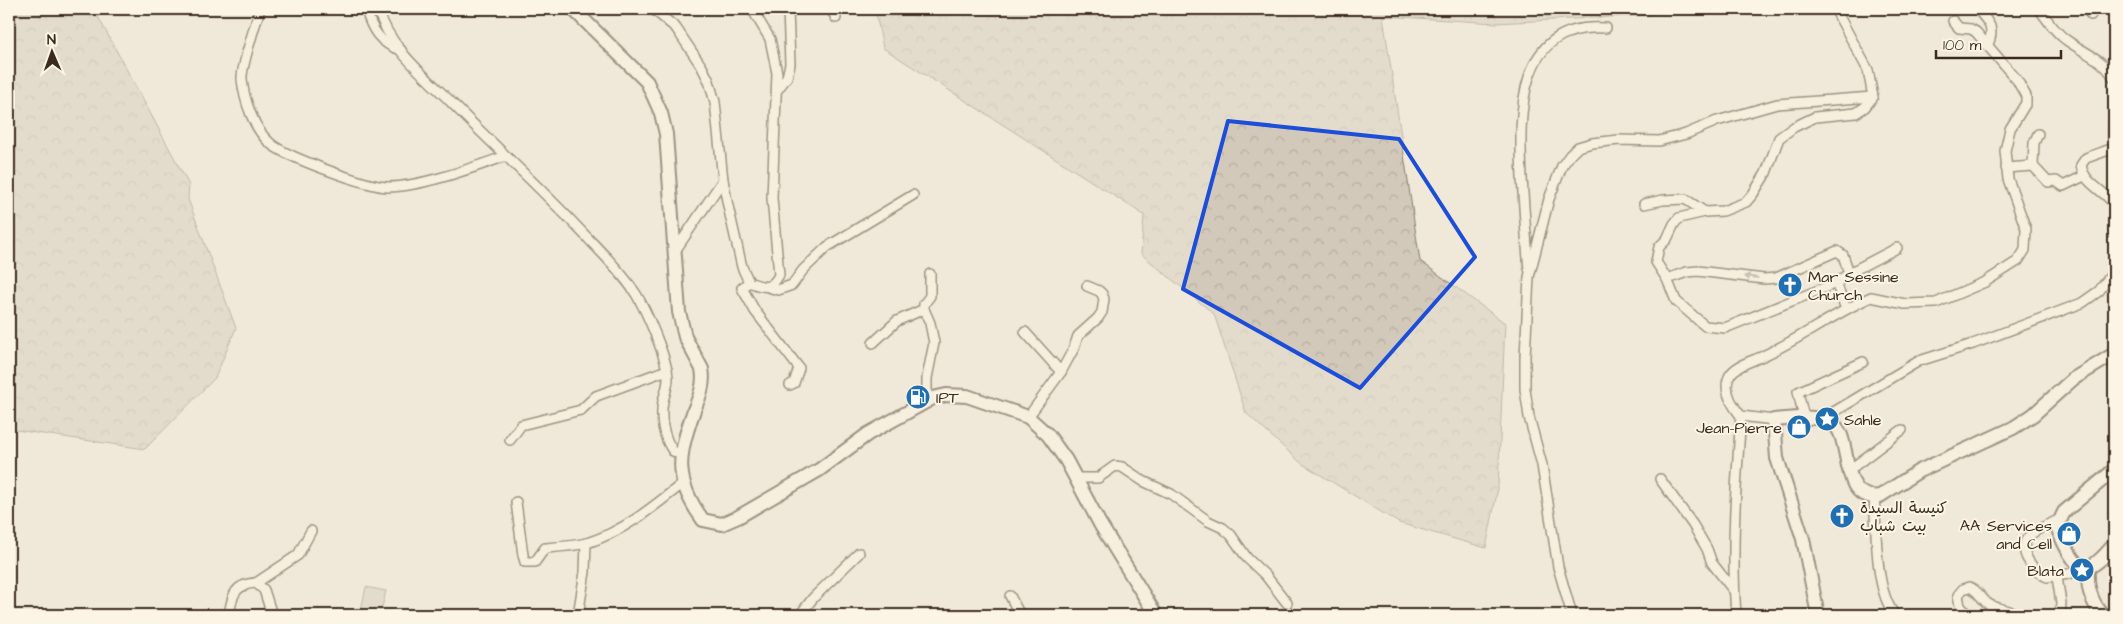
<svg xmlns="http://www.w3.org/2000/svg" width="2123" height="624" viewBox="0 0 2123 624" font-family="'Architects Daughter','Playpen Sans Arabic',sans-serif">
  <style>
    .forest { fill: url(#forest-crowns); stroke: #867a6c }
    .park { fill: #d2c9ba; stroke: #867a6c }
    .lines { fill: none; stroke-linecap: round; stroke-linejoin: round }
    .street-casing { stroke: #3b2a1e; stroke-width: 12 }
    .secondary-casing { stroke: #3b2a1e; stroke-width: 16 }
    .street { stroke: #fcf5e5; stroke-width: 9 }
    .secondary { stroke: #fcf5e5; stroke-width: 12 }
    .oneway { fill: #9c9082 }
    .marked { fill: none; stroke: #1d4ed8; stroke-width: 4; stroke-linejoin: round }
    .labels { text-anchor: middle; stroke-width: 4; stroke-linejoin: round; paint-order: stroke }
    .poi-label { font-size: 16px; fill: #3b2a1e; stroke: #fcf5e5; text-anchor: start }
  </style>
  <defs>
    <pattern id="forest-crowns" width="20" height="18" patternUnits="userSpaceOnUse" patternTransform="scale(1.25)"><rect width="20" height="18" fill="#d2c9ba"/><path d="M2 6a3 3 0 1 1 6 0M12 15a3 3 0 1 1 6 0" fill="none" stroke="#b5ad9f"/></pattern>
  </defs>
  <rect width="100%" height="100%" fill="#f0e9d9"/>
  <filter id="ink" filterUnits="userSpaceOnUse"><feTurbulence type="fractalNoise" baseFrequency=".02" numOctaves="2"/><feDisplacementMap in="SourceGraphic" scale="10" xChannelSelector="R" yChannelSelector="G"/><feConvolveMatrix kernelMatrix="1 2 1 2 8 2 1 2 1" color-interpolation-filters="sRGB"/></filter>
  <g filter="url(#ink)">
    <g class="forest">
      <path d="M9,9H94L189,185L188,199L236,328L215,378L145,449L9,429Z"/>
      <path d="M875,9H1666L1649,15L1496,23L1383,16L1420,261L1505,323L1498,488L1486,548L1399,523L1301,463L1246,413L1214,314L1141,254L1144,215L883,48Z"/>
    </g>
    <path class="park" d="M366,587L386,591L380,615H360Z"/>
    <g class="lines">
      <defs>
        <g id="street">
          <path d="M260,9C256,22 241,68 242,79C244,100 254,130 271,144C287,157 368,187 388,187C421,187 475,167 506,156"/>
          <path d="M366,9C371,29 380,44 401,50"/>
          <path d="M378,9C388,45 421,73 447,98C491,143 538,185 581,231C600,251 621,271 636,294C646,310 668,360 668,379C668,386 665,393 663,401C660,418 663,437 673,451L682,455"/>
          <path d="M653,9L676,28L702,67L709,81L715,102L723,180L728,206L742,267L749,282C764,288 771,290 779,275L772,198L777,73L770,39L752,9"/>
          <path d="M831,9L836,18"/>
          <path d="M1835,9L1868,70L1873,97L1865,107L1856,113L1815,117L1794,127L1779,138L1766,173L1753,194L1746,202L1723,211L1705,212L1679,218L1674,224L1667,239L1659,247L1656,262L1667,279L1676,301L1705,326L1725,328L1836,283"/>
          <path d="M1977,9C1989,22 1996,29 1987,46"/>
          <path d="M2039,9C2047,19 2054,31 2065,39C2082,52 2103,58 2114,78"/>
          <path d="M2087,9L2091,15"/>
          <path d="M778,89L787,77L790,64L788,9"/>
          <path d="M2114,114L2113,134L2114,141"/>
          <path d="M2114,148L2086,158L2081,165C2084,184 2104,190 2114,204"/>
          <path d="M2033,166L2034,143L2038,134"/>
          <path d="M2006,168L2033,166L2048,182L2056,181L2063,186L2084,176"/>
          <path d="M1644,204L1663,200L1685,199L1705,212"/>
          <path d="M675,251L723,180"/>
          <path d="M1529,269C1526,239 1524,208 1522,178C1519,115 1516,21 1606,28"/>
          <path d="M1667,279L1687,272L1698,271L1764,279L1776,278L1837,251L1843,255L1849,273"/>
          <path d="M749,282L742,288L755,311L799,368L794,383L790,385"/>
          <path d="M768,287L778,290L792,285L803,270L827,247L913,195"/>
          <path d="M1846,309L1836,283L1849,273L1897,248"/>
          <path d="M1025,332L1061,372"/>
          <path d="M873,343L897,321L924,309"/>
          <path d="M927,401V378L934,343L930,323L924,309V304L930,296V274"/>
          <path d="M1028,417L1061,372L1074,348L1078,336L1098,318L1102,312L1104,299L1102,294L1099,291L1087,286"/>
          <path d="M1804,418L1798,392L1863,362"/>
          <path d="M1822,419L1919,361L1973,344L2082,303L2099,291L2114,271"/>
          <path d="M1774,420L1741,416C1732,405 1722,389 1730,375C1736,365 1753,361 1763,356C1800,339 1833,314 1871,297L1905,304L1936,303L1985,282L2018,261L2025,250L2026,229L2008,179L2005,151L2010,129L2026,103V96L2017,80L1976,32L1971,29L1959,28L1953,21"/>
          <path d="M510,440L521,425L581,410L596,396L667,370"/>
          <path d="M1848,471L1902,430"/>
          <path d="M1076,478H1098L1115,466L1122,467L1143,481L1171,494L1208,521L1223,528L1231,535L1247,558L1266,576L1287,603"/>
          <path d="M1660,479L1693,525L1707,549L1712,563L1734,591"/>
          <path d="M1874,497C1877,530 1874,590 1895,615"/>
          <path d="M516,502L523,555L525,562H535L545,548C558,547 574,546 587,543C624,531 652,508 682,484"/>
          <path d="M2059,520C2049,524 2038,528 2030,535C2015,550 2033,571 2047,577L2069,574L2081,567"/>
          <path d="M2057,577L2061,603L2060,615"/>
          <path d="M256,583L298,555L311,531"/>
          <path d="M1010,596L1020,615"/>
          <path d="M229,615C232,596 234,584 256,583L264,590L272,615"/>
          <path d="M578,615L585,572L586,543"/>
          <path d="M800,615L813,598L859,553"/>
          <path d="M1572,615L1558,567L1542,465L1529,417L1525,389V357L1529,277L1549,199L1562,166L1570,155L1578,147L1592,143L1619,140L1659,141L1686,134L1717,121L1777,104L1873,97"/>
          <path d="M1736,615C1731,549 1736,482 1741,416"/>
          <path d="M1968,615L1960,606L1958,595L1963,589L1969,587C1978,590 1980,597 1987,603C1996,610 2008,608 2018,615"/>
        </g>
        <g id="secondary">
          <path d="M573,9L647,82L661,113L666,134L679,312L685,337L702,369C705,383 700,396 694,410C678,456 673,479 703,520L722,524L738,517L819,470L868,434L933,398L946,395L967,396L1028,417L1048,435L1066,460L1100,524L1156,615"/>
          <path d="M2114,470L2064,512L2057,527C2061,537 2074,569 2086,568C2097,566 2107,552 2114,545"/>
          <path d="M2088,568C2087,586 2090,601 2103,615"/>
          <path d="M1818,615L1803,539L1777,458L1774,420C1792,419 1816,414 1832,423C1854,436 1837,503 1880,496L1919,471L2013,428L2033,415L2073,379L2114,354"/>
        </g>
      </defs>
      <use href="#street" class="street-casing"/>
      <use href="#secondary" class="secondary-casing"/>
      <use href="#street" class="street"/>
      <use href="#secondary" class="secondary"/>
    </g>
    <defs><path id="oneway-solid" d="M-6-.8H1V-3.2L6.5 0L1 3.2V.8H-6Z" transform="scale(1.25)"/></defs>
    <use class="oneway" href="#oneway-solid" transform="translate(1751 277) rotate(-173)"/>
  </g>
  <path d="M0 0H2123V624H0ZM1228,121L1399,139L1475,257L1360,388L1183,289Z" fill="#f0e9d9" fill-opacity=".55" fill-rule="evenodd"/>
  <path class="marked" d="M1228,121L1399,139L1475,257L1360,388L1183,289Z"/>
  <defs>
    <symbol id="church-disc" viewBox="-11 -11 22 22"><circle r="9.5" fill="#1f6fb2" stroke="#fcf5e5"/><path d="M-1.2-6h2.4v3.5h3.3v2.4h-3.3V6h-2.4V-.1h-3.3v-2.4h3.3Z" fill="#fff"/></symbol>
    <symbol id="fuel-disc" viewBox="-11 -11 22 22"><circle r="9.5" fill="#1f6fb2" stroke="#fcf5e5"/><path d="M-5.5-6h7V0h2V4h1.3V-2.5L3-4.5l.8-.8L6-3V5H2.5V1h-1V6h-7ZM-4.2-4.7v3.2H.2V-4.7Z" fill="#fff"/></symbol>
    <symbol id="sight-disc" viewBox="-11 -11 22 22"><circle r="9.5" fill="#1f6fb2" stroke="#fcf5e5"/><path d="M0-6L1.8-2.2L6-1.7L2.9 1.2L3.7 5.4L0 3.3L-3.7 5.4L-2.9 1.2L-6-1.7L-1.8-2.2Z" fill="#fff"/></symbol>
    <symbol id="shop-disc" viewBox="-11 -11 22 22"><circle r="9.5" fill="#1f6fb2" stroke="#fcf5e5"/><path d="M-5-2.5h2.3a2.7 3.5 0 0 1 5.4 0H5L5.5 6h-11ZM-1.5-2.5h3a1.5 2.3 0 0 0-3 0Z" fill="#fff"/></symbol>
  </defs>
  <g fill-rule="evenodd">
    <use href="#church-disc" x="1776" y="271" width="28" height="28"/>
    <use href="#fuel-disc" x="904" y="383" width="28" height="28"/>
    <use href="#sight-disc" x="1813" y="405" width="28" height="28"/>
    <use href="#shop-disc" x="1785" y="413" width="28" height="28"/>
    <use href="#church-disc" x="1828" y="502" width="28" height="28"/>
    <use href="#shop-disc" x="2055" y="520" width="28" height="28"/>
    <use href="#sight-disc" x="2068" y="556" width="28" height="28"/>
  </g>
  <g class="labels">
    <g class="poi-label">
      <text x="1808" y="282">Mar Sessine<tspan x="1808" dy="18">Church</tspan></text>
      <text x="936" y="403">IPT</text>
      <text x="1844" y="425">Sahle</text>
      <text x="1782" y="433" text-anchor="end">Jean-Pierre</text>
      <text x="1860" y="513">كنيسة السيدة<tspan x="1860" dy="18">بيت شباب</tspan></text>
      <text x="2052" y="531" text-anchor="end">AA Services<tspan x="2052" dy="18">and Cell</tspan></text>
      <text x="2064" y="576" text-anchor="end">Blata</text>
    </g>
  </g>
  <rect width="2123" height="624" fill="none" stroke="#fcf5e5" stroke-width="30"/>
  <rect x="15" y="15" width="2093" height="594" fill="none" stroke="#3b2a1e" stroke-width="2" filter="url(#ink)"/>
  <g transform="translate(52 52) rotate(358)" stroke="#fcf5e5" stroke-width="4" paint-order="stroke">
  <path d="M0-4L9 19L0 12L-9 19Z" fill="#3b2a1e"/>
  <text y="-8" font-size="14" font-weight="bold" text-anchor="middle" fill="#3b2a1e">N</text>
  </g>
  <path d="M1936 50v8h125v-8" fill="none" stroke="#3b2a1e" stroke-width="2.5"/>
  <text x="1943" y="50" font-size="15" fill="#3b2a1e" stroke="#fcf5e5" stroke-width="4" paint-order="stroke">100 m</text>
</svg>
